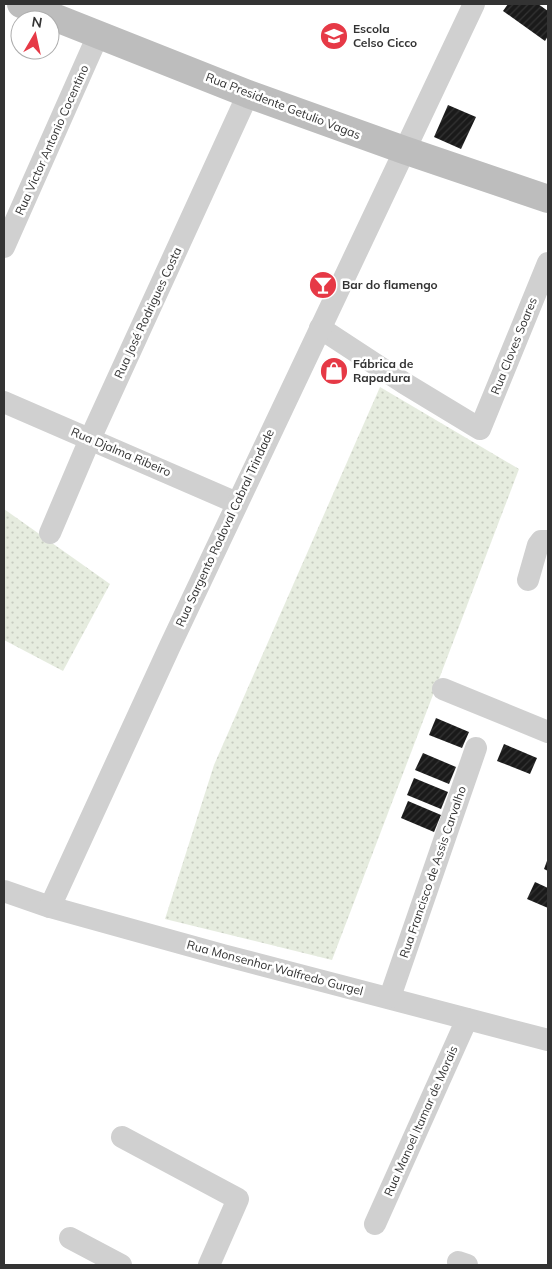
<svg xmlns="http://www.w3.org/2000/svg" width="552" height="1269" viewBox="0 0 552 1269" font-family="Mulish,sans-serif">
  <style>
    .grass { fill: url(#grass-dots) }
    .building { fill: url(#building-hatch) }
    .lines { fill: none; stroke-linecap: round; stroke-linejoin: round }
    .street { stroke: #d0d0d0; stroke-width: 22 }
    .secondary { stroke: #bdbdbd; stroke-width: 28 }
    .labels { text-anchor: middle; stroke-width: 5; stroke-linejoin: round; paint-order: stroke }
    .poi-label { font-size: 12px; font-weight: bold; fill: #333; stroke: #fff; text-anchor: start }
    .street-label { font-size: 12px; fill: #333; stroke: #fff }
  </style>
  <defs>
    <pattern id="grass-dots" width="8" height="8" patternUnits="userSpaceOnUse" patternTransform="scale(1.25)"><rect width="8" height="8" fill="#e6ecdf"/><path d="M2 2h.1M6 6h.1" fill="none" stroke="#c6cbc0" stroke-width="1.8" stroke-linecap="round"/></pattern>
    <pattern id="building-hatch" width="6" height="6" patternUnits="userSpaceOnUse" patternTransform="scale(1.25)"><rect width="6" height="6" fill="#1a1a1a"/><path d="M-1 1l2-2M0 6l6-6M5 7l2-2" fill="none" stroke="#333"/></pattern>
  </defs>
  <rect width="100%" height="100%" fill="#fff"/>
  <g class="grass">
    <path d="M380,387L519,469L332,960L165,919L214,765Z"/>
    <path d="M4,509L110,584L63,671L4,640Z"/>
  </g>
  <g class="building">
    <path d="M508,4H538L548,11V36L545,41L503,11Z"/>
    <path d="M448,105L476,117L461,149L434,137Z"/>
    <path d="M436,718L469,732L462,748L429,735Z"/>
    <path d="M504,744L537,758L530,774L497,761Z"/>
    <path d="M423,753L456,767L449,784L415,770Z"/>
    <path d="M414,778L448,792L441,809L407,795Z"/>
    <path d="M408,801L441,815L434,832L401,818Z"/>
    <path d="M548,858V871L544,869Z"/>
    <path d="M535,882L548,888V908L527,899Z"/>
  </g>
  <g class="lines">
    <g class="street">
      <path d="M4,247L99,33"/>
      <path d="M320,328L404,383L480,429L548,263"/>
      <path d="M4,402L237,503"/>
      <path d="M50,533L90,439L248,94"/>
      <path d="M528,580L538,545L541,541H548"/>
      <path d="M443,689L548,732"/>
      <path d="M4,891L50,907L223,955L548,1040"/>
      <path d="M50,907L170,646L474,4"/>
      <path d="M390,997L476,748"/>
      <path d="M122,1137L238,1199L209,1265"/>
      <path d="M375,1224L467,1019"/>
      <path d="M70,1238L121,1265"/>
      <path d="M458,1262L467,1265"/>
    </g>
    <path class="secondary" d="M21,4L248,94L404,150L548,199"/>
  </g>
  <defs>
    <symbol id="school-disc" viewBox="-11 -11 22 22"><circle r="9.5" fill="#e63946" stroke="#fff"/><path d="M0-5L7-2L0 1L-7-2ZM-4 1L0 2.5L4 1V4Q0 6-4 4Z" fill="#fff"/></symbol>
    <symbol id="bar-disc" viewBox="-11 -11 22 22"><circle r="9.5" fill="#e63946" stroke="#fff"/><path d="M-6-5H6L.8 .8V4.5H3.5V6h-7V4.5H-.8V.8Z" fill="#fff"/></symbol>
    <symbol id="shop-disc" viewBox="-11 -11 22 22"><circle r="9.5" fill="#e63946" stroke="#fff"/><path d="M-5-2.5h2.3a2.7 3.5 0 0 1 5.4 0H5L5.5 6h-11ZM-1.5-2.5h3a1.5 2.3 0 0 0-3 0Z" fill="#fff"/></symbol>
  </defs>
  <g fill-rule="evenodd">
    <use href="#school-disc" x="318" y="20" width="32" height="32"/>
    <use href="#bar-disc" x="307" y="269" width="32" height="32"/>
    <use href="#shop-disc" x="318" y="355" width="32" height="32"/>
  </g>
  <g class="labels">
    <g class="poi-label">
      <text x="353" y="33">Escola<tspan x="353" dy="14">Celso Cicco</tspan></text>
      <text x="342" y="289">Bar do flamengo</text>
      <text x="353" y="368">Fábrica de<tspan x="353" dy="14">Rapadura</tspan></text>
    </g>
    <g class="street-label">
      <text transform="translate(283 106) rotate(21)" y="4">Rua Presidente Getulio Vagas</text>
      <text transform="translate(52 140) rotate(-66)" y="4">Rua Victor Antonio Cocentino</text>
      <text transform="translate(148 313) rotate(-65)" y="4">Rua José Rodrigues Costa</text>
      <text transform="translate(514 346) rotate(-68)" y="4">Rua Cloves Soares</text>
      <text transform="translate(121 452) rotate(23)" y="4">Rua Djalma Ribeiro</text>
      <text transform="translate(225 528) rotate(-65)" y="4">Rua Sargento Rodoval Cabral Trindade</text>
      <text transform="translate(433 872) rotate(-71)" y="4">Rua Francisco de Assis Carvalho</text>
      <text transform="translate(275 968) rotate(15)" y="4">Rua Monsenhor Walfredo Gurgel</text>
      <text transform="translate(421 1121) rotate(-66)" y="4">Rua Manoel Itamar de Morais</text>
    </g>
  </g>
  <rect width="552" height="1269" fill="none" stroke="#333333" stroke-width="10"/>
  <g transform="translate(35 35) rotate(9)"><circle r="24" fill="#ffffff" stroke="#adadad"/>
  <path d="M0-4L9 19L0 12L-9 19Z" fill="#e63946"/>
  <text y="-8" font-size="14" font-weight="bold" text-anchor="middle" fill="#333333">N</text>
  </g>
</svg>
